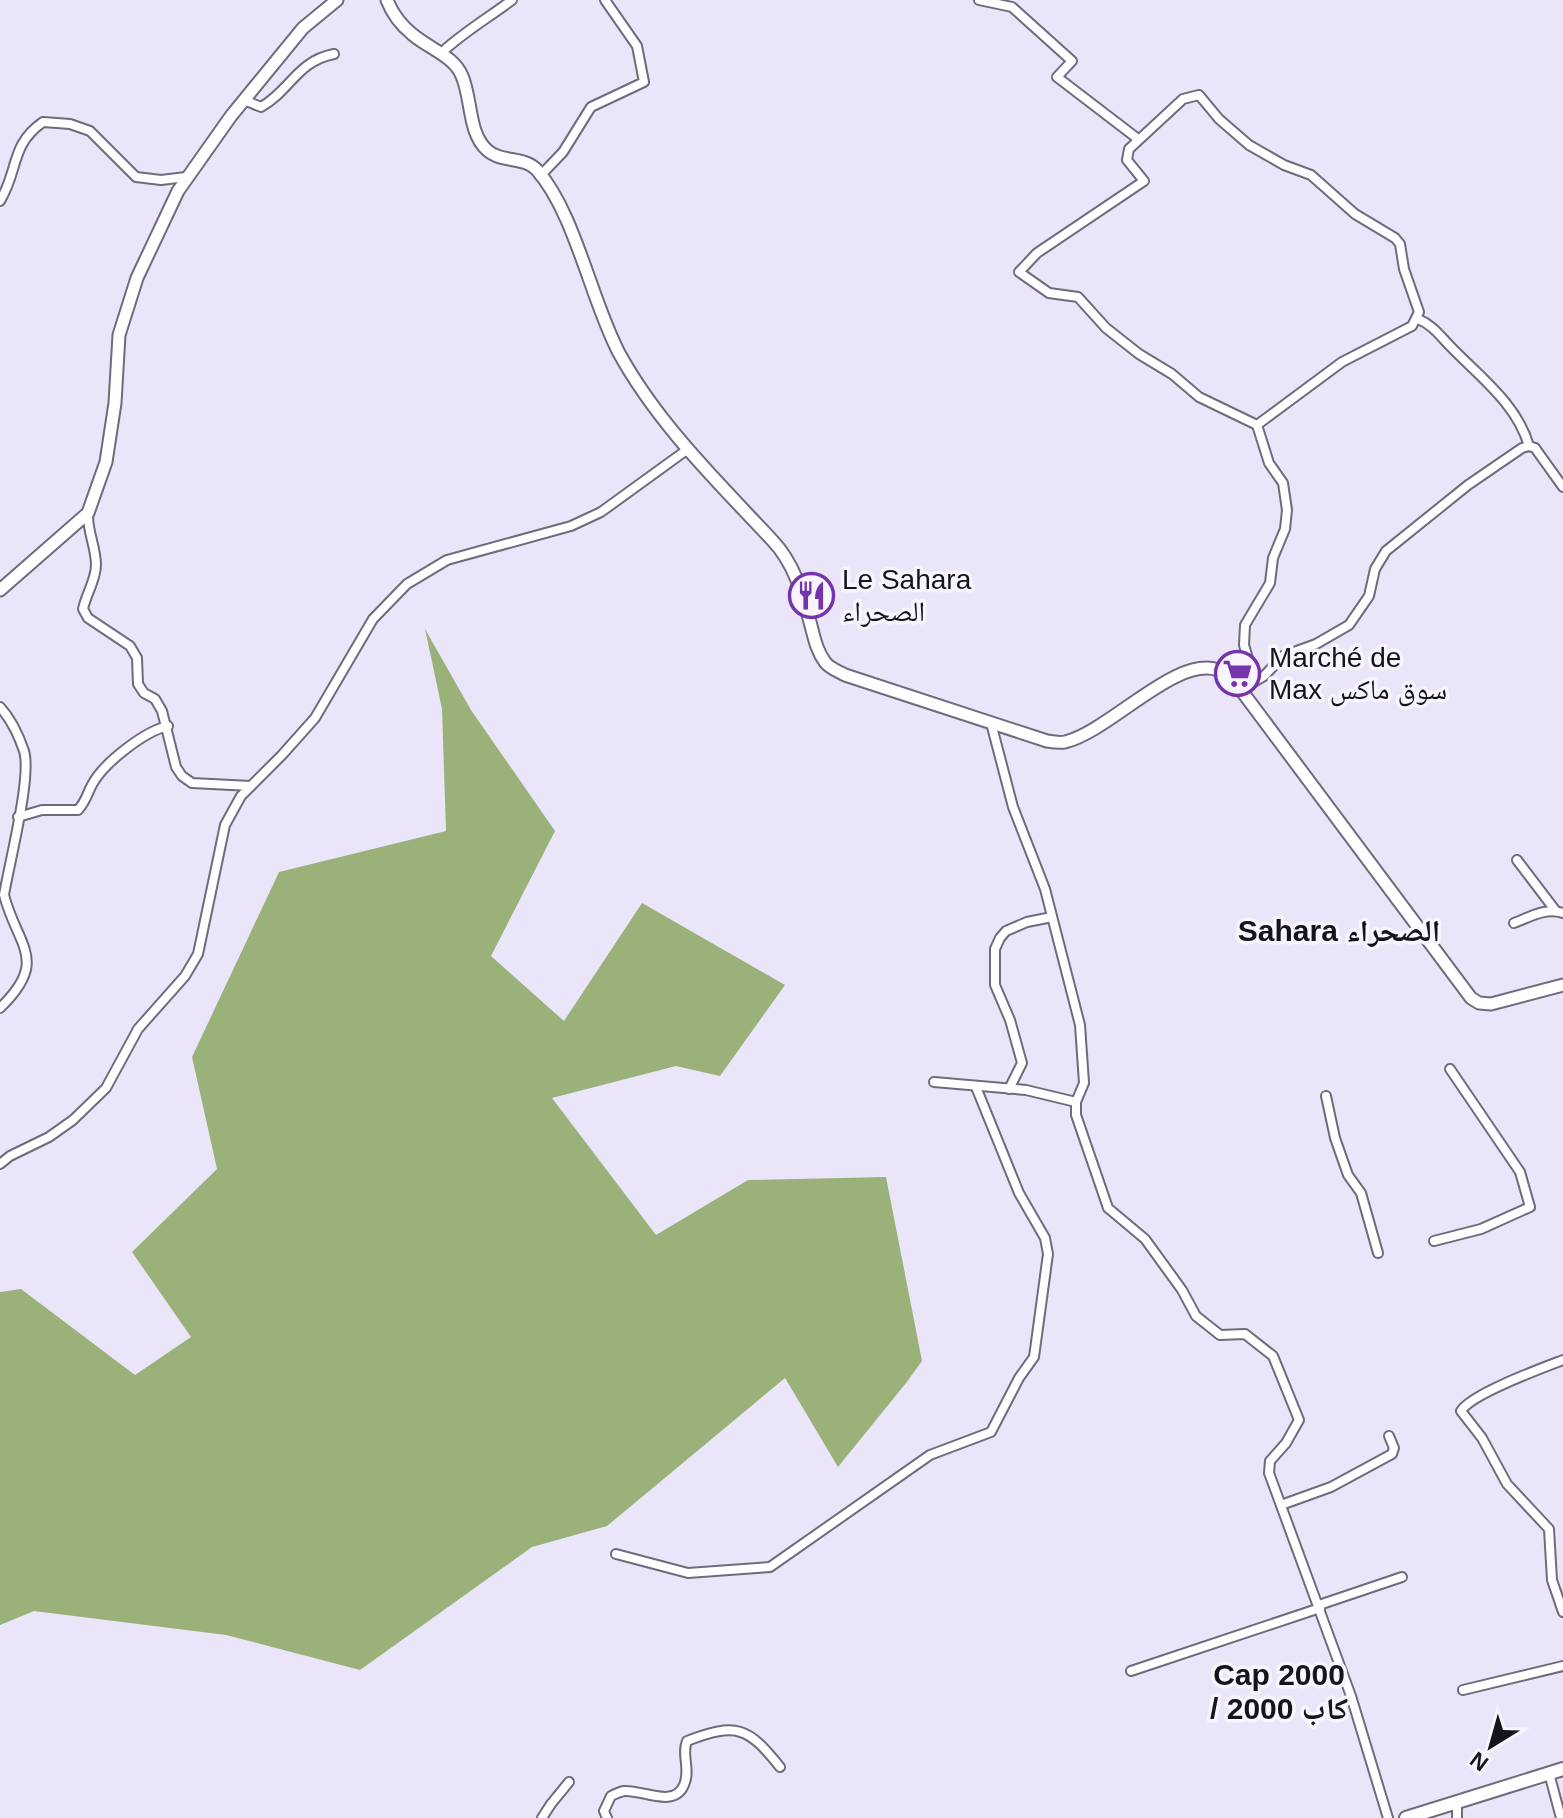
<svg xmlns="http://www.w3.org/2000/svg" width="1563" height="1818" viewBox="0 0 1563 1818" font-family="Arial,'Noto Naskh Arabic',sans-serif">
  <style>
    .forest { fill: #9ab27a }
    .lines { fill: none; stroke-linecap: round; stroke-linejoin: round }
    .street-casing { stroke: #706b7c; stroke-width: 12 }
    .secondary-casing { stroke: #706b7c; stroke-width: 15 }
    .primary-casing { stroke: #706b7c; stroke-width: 16 }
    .street { stroke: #fff; stroke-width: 8 }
    .secondary { stroke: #fff; stroke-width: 11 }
    .primary { stroke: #fff; stroke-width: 12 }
    .labels { text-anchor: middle; stroke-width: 7; stroke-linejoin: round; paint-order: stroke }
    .poi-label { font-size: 28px; fill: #16141b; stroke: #f7f4fd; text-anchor: start }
    .neighbourhood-label { font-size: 30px; font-weight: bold; fill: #16141b; stroke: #f7f4fd }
  </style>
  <rect width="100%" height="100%" fill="#ebe5f9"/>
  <path class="forest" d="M425,629L471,710L555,831L491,956L564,1021L642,903L785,985L720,1076L676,1066L552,1098L656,1235L748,1180L886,1177L922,1361L906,1383L838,1467L785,1378L607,1526L532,1547L360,1670L226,1635L34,1611L0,1625V1292L21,1289L135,1375L191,1337L132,1252L217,1169L192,1057L279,872L446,831L442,709Z"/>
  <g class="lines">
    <defs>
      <g id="street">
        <path d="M979,0L1012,7L1072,61L1057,77L1138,139"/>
        <path d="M440,54C462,33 488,18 512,0"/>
        <path d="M244,100L261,107C290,91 297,61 334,54"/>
        <path d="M540,176L563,152L591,107L644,82L637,46L605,0"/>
        <path d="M0,201C19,170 10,145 43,122L70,124L90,131L136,177L161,180L186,177"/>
        <path d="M1418,319C1433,325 1440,336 1451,347C1480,377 1517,404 1529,446L1535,448L1563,487"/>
        <path d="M88,513C87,531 96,547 96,565C96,580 86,594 83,609L88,618L130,646L137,658L138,684L144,693L155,699L162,711L176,767L182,776L192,783L251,786"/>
        <path d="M1245,687L1264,676L1283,656L1316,644L1349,625L1369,596L1375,569L1386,551L1468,485L1522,448L1529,446"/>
        <path d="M1241,690L1249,678V662L1244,645L1245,625L1270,583L1273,558L1285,529L1287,510L1283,483L1269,463L1257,425L1199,397L1172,374L1139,354L1106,328L1078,297L1049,293L1019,272L1037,253L1144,181L1127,160L1129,149L1183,99L1199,95L1219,119L1249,145L1284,165L1311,175L1355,214L1395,238L1400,244L1404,269L1419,312L1412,326L1342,362L1257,425"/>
        <path d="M0,707C10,718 19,736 24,751C32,776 9,864 4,895C17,946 50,960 0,1008"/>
        <path d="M991,723L1013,807L1045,889L1080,1025L1084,1083L1076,1102V1115L1108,1208L1145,1239L1182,1290L1196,1316L1220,1335L1245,1334L1273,1356L1299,1420L1286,1443L1270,1461L1269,1473L1351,1696L1388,1818"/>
        <path d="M18,817L42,810H78C87,800 87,793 93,783C105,762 145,731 168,726"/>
        <path d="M1517,860L1555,910"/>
        <path d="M1514,923C1530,917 1546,907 1563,913"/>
        <path d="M934,1082L1026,1090L1076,1102"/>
        <path d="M1009,1089L1022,1063L1010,1020L995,985V949L1000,938L1006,931L1027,922L1052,917"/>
        <path d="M1326,1096L1335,1138L1348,1175L1361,1193L1378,1253"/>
        <path d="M0,1164L10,1156L49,1137L73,1120L106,1088L138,1029L185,976L198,954L225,825L241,796L282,755L315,718L373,619L407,584L447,560L571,526L601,512L688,449"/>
        <path d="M1434,1241L1481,1229L1530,1207L1520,1172L1450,1069"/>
        <path d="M1563,1360C1542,1368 1471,1394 1461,1411L1482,1438L1507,1484L1549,1529L1552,1580L1563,1612"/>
        <path d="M1281,1505L1331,1487L1392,1454L1394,1448L1389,1436"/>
        <path d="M616,1554L688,1573L770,1567L930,1455L991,1432L1019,1378L1034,1357L1048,1254L1045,1238L1019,1193L976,1087"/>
        <path d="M1319,1605L1402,1577"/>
        <path d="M1131,1671L1320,1608"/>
        <path d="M1463,1690L1563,1666"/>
        <path d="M1549,1773L1561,1818"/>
        <path d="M1457,1802V1818"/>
        <path d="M542,1818L551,1804L569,1782"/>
        <path d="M607,1818L604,1811L611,1796C615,1794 619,1792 624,1791C641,1789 674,1809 684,1785C691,1769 681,1755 687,1741C737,1722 748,1727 780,1767"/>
      </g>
      <g id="secondary">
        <path d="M387,0C392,13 401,25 412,34C428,48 454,56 462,76C472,99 468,133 487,150C501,163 524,156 537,170C575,213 591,300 619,353C658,424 717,481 772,540C794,563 802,592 810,622C814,636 816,650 825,662C829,668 838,671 845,675L1047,741C1053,742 1060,743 1065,742C1110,731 1176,655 1218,670C1228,674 1234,683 1241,690L1471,998L1479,1003L1491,1004L1563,985"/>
        <path d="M0,590L88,513L106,462L115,403L119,335L137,278L178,191L231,116L303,28L337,0"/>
      </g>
      <path id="primary" d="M1406,1818L1563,1769"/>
    </defs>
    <use href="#street" class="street-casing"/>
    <use href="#secondary" class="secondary-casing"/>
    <use href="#primary" class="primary-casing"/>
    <use href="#street" class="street"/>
    <use href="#secondary" class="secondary"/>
    <use href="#primary" class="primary"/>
  </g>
  <defs>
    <symbol id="restaurant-ring" viewBox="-11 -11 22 22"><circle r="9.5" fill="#f7f4fd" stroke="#7534a9" stroke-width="1.5"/><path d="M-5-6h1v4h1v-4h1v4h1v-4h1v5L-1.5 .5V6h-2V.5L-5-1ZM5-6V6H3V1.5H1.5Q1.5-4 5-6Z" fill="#7534a9"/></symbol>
    <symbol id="supermarket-ring" viewBox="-11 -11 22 22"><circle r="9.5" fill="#f7f4fd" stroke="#7534a9" stroke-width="1.5"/><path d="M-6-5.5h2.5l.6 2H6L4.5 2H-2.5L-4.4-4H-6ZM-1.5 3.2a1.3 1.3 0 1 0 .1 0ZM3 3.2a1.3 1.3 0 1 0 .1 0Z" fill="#7534a9"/></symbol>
  </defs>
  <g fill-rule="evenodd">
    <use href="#restaurant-ring" x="786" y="570" width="51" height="51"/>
    <use href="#supermarket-ring" x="1212" y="648" width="51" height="51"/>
  </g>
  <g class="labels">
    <g class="poi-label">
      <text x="842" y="589">Le Sahara<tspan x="842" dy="32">الصحراء</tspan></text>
      <text x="1269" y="667">Marché de<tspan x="1269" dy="32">Max سوق ماكس</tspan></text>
    </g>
    <g class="neighbourhood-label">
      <text x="1339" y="941">Sahara الصحراء</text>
      <text x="1279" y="1685">Cap 2000<tspan x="1279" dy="34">/ كاب 2000</tspan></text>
    </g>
  </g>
  <g transform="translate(1491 1746) rotate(217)" stroke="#f7f4fd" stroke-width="6" paint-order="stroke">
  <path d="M0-6L14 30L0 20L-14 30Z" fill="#16141b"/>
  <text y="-12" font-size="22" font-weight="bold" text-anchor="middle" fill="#16141b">N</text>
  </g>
</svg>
